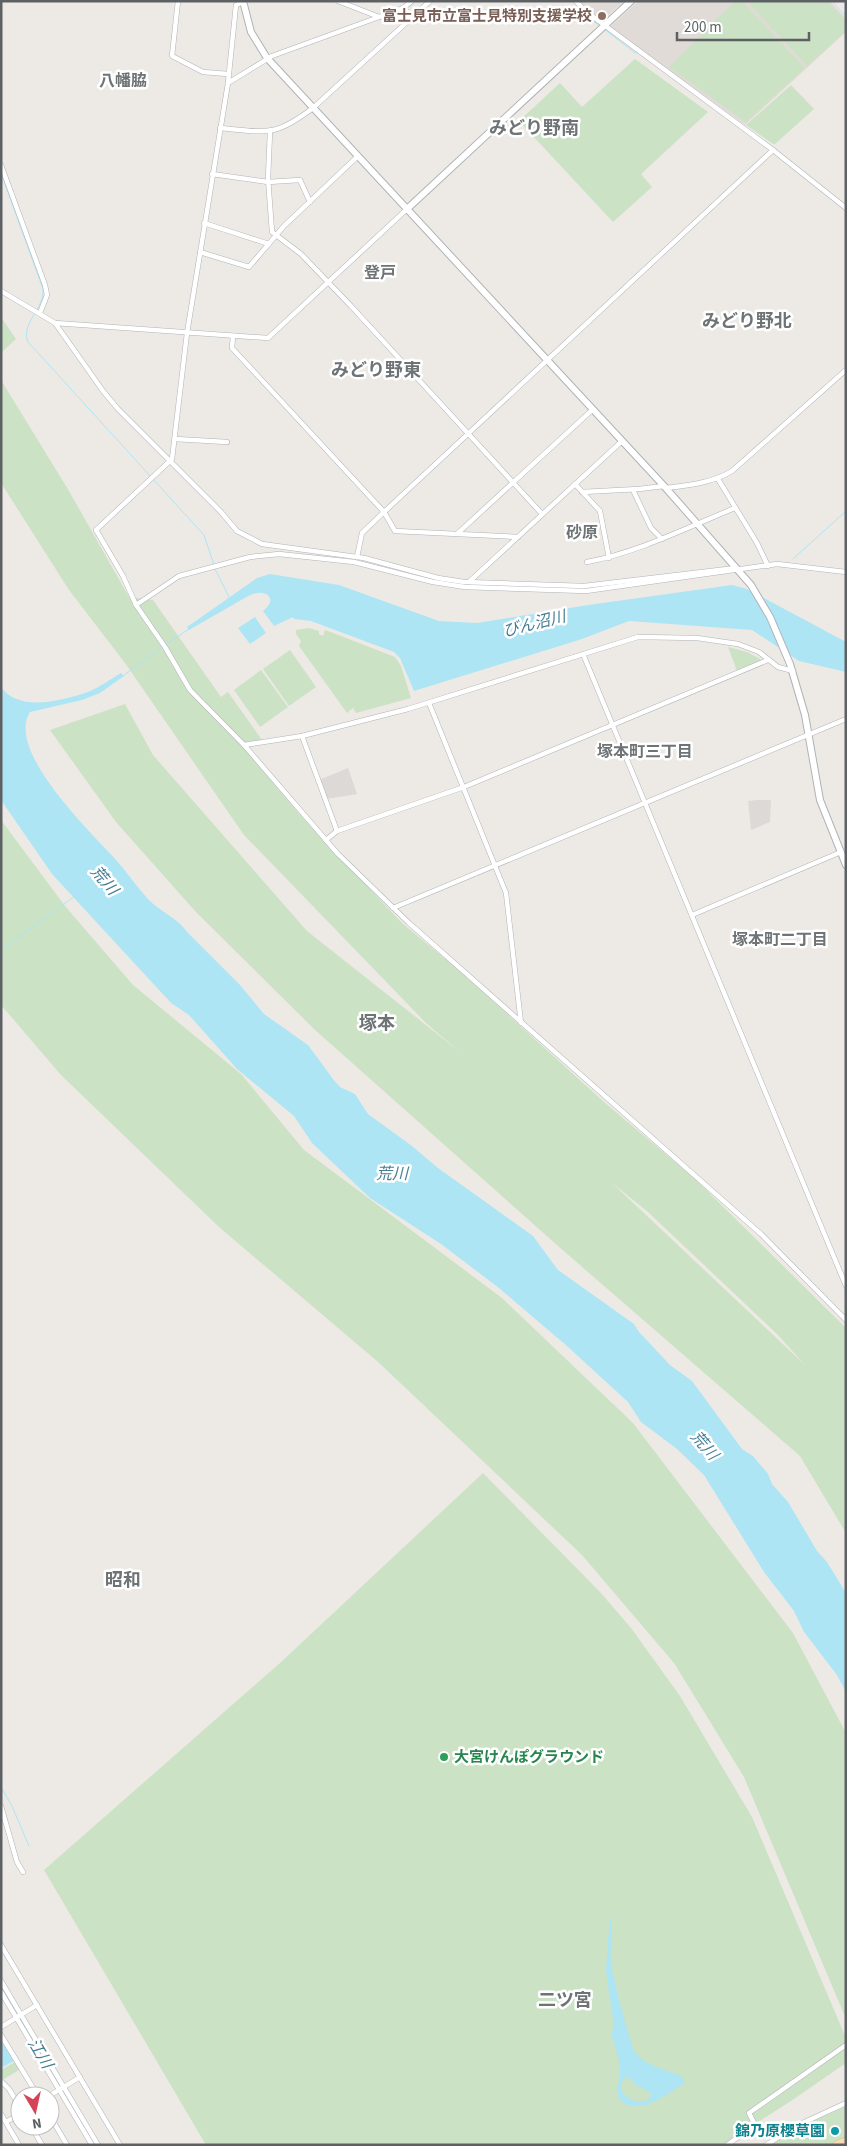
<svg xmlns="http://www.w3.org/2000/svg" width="847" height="2146" viewBox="0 0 847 2146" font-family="'Source Sans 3','Noto Sans JP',sans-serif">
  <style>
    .industrial { fill: #dcd9d7 }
    .education { fill: #e0dbd6 }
    .green { fill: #cbe2c4; fill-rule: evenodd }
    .water { fill: #ade5f5; fill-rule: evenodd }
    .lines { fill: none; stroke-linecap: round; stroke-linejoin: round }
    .stream { stroke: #ade5f5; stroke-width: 1 }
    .street-casing { stroke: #b0b3b6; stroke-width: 5.5 }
    .secondary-casing { stroke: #afb3b6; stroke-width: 8 }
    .primary-casing { stroke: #e1a76b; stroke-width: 9 }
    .street { stroke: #fff; stroke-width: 4.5 }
    .secondary { stroke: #fff; stroke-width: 6 }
    .primary { stroke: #f6dcb2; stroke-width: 8 }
    .education-dot { fill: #8d6e63; stroke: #fff; stroke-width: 2 }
    .leisure-dot { fill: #2e9e5b; stroke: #fff; stroke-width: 2 }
    .culture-dot { fill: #0f9aa8; stroke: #fff; stroke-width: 2 }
    .labels { text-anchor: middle; stroke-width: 5; stroke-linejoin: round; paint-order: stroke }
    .education-label { font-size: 15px; font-weight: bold; fill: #785e54; stroke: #fff; text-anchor: end }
    .leisure-label { font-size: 15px; font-weight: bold; fill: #27864d; stroke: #fff; text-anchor: start }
    .culture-label { font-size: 15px; font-weight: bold; fill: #0d838f; stroke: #fff; text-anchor: end }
    .neighbourhood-label { font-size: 16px; font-weight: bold; fill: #6e7376; stroke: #fff }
    .water-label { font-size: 16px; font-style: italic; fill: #467d95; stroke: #fff }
    .quarter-label { font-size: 18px; font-weight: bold; fill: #6e7376; stroke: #fff }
  </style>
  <rect width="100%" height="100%" fill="#edeae5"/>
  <g class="industrial">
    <path d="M348,768L357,794L326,799L319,780Z"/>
    <path d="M757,800H771L770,822L751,830L748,801Z"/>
  </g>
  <g class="education">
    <path d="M579,1H624L602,21Z"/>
    <path d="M638,1H830L846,18V32L745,125L610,27Z"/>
  </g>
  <g class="green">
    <path d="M735,1H742L805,68L746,122L669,67Z"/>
    <path d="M753,1H827L846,21V31L807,66L750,5Z"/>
    <path d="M635,59L708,112L641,174L652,187L613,222L519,121L560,83L582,107Z"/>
    <path d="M791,85L814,109L775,144H773L746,125Z"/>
    <path d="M1,317L16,339L1,353Z"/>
    <path d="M1,380L69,491L129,597L153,600L221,697L228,692L262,740L243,747L301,816L402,923L462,973L604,1102L694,1178L846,1328V1533L800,1456L558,1246L314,1029L196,912L116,822L50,730L125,704L153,755L307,931L460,1052L427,1024L244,835L125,663L69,590L1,483ZM611,1182L648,1212L778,1335L804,1364Z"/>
    <path d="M309,628L319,631V634L323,636L325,630L328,631L395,657L401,666L411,698L356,713L353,708L347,713L299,646L301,641L296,634V630Z"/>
    <path d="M728,647L747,652L762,660L737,671Z"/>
    <path d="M290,650L316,687L289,706L263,669Z"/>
    <path d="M261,670L288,707L260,727L234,690Z"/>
    <path d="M1,820L65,906L133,985L241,1074L304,1150L502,1298L633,1423L793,1633L846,1733V2019L744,1777L674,1663L582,1555L377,1361L219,1227L61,1075L1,1005Z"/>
    <path d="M483,1473L600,1592L631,1628L680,1696L752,1817L846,2038V2063L791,2101L722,2145H206L44,1870L280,1663Z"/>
    <path d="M15,2062L19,2070L4,2079L1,2077V2070Z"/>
    <path d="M846,2106V2145H771L797,2128Z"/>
  </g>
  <g class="water">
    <path d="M270,574L339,585L439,621L477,623L588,605L732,585L747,589L846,642V672L799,661L752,630L629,621L582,639L414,691L400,658L394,652L311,621L294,619L293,617L274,626L263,611C279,599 266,588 250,595L189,630L187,627L257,578Z"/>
    <path d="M255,617L266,633L250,644L238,628Z"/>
    <path d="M121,673L124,676L100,693L82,700L30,712C5,751 92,833 116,860C127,872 136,886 148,899C160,912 177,917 188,933L240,985L264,1014L308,1045L333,1079L340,1087L355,1094L368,1114L412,1146L438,1168L533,1236L558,1270L634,1324L639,1332L670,1365L692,1381L742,1449L753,1456L768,1474L772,1484L788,1502L817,1551L827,1562L846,1593V1692L837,1675L804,1632L794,1611L764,1572L704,1475L677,1449L641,1422L628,1402L567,1346L499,1288L441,1244L370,1198L312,1143L294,1116L237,1069L189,1015L171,1003L52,874L1,800V687C19,713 64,700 88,692C100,687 111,679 121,673Z"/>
    <path d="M610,1916C615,1935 609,1945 611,1962C612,1974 631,2048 636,2054C648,2066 666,2070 681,2076L685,2083C669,2092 648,2111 628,2105C623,2103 619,2100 618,2095C616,2088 620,2082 620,2075C620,2061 616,2047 611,2034L614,2027L606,1970ZM626,2076L636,2085L651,2093L649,2100C637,2103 630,2101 622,2092L621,2084Z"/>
    <path d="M1,2041L14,2061L1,2068Z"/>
  </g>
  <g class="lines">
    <g class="stream">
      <path d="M573,1L583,13L601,27"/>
      <path d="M832,1L846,16"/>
      <path d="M604,29L635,53L639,52"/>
      <path d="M739,122L752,132"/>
      <path d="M775,149L792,162"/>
      <path d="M1,173L43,289C45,308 20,324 28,342L204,535L214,565"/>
      <path d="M793,559L846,511"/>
      <path d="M215,569L229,597"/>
      <path d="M165,645L189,629"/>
      <path d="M123,676L162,647"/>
      <path d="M1,950L75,896"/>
      <path d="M1,1787L12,1806L29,1846"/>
      <path d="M1,1987L18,2015"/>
      <path d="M20,2019L60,2086"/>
      <path d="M62,2090L95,2145"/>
    </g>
    <defs>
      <g id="street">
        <path d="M178,1L172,56L203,72L228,74"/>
        <path d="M338,1L379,17"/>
        <path d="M576,1L584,10L773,150L846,208"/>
        <path d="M243,2L236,5L228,83L187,333L172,459L96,530L123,576L136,605L165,647L190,690L244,745L338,854L409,923L761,1234L846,1320"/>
        <path d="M403,8L413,17"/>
        <path d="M228,83L272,56L379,17L403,8L412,1"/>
        <path d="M220,128C267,132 273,138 313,108L430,1"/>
        <path d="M270,132L268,178L272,232L301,254L351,306L542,514"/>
        <path d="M1,165L45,285L47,295L40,313"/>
        <path d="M212,174L268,182L300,180L310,202"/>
        <path d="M204,223L269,244"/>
        <path d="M200,252L249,267L284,226L358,156"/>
        <path d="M1,291L55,323L103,391L118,409L221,512L237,531L262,544L364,558L438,578L464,582L584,586L736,568"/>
        <path d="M55,323L268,338L407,209"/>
        <path d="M233,336L232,348L384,512L395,531L518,537"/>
        <path d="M175,439L227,442"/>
        <path d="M718,479L757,543L768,566"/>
        <path d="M575,484L600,511L609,558"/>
        <path d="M666,488C689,485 712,483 732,471L846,370"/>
        <path d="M633,490L651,528L662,539"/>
        <path d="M582,492L639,489L664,486"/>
        <path d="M458,533L591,411L594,410"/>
        <path d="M357,557L362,533L384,512L773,150"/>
        <path d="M587,562C639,552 686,528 735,508"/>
        <path d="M470,581L622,441"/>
        <path d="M136,605L179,576L250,557L279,554L354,562L433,582L465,587L586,591L777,564L846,572"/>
        <path d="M583,654L846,1286"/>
        <path d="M429,703L506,893L521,1023"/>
        <path d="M302,736L337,831"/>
        <path d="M244,745L302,736L408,709L638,637L697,638L738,644L759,652L778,667L793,671"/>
        <path d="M326,840L337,831L464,787L768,660"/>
        <path d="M393,908L846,719"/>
        <path d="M692,915L841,852"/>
        <path d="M1,1806L17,1862L23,1872"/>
        <path d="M1,1945L120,2145"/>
        <path d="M1,1981L98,2145"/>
        <path d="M1,1992L92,2145"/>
        <path d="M1,2027L37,2005"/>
        <path d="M1,2035L38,2096"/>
        <path d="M1,2081L9,2089L20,2107"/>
        <path d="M49,2096L80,2077"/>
        <path d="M1,2114L19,2145"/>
        <path d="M50,2116L67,2145"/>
        <path d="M6,2122L20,2114"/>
        <path d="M31,2126L42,2145"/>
        <path d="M727,2145L755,2125L749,2113L846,2045"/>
        <path d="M766,2145L796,2126L846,2103"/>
      </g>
      <g id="secondary">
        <path d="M243,1L251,32L267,58L664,486L751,585L770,617L790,664L805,715L820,800L846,865"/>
        <path d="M407,209L631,1"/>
      </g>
      <path id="primary" d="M837,2145L846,2141"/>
    </defs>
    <use href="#street" class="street-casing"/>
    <use href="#secondary" class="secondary-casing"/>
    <use href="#primary" class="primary-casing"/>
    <use href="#street" class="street"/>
    <use href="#secondary" class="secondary"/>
    <use href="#primary" class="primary"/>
  </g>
  <circle class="education-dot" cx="602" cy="16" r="5"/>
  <circle class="leisure-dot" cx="444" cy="1757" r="5"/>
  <circle class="culture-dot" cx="835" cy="2131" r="5"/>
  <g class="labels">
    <g class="education-label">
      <text x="592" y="21">富士見市立富士見特別支援学校</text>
    </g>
    <g class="leisure-label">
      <text x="454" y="1762">大宮けんぽグラウンド</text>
    </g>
    <g class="culture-label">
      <text x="825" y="2136">錦乃原櫻草園</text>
    </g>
    <g class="neighbourhood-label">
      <text x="123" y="86">八幡脇</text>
      <text x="380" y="278">登戸</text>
      <text x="582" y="538">砂原</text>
      <text x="645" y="757">塚本町三丁目</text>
      <text x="780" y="945">塚本町二丁目</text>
    </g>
    <g class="water-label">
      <text transform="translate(534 623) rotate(-14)" y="6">びん沼川</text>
      <text transform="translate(105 880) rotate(50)" y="6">荒川</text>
      <text x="392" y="1179">荒川</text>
      <text transform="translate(705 1445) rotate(49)" y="6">荒川</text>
      <text transform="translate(41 2053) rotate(59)" y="6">江川</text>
    </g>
    <g class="quarter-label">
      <text x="534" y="134">みどり野南</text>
      <text x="747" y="327">みどり野北</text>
      <text x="376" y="376">みどり野東</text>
      <text x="377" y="1029">塚本</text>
      <text x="123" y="1586">昭和</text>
      <text x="565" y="2006">二ツ宮</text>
    </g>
  </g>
  <rect width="847" height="2146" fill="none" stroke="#5d6164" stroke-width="5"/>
  <g transform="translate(35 2111) rotate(171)"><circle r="24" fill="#ffffff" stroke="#bec0c1"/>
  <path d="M0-4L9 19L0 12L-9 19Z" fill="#d54357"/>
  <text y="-8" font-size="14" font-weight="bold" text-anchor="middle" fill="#5d6164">N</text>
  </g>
  <path d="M677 32v8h132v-8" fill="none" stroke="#5d6164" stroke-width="2.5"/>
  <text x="684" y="32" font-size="15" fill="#5d6164" stroke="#ffffff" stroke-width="4" paint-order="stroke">200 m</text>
</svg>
